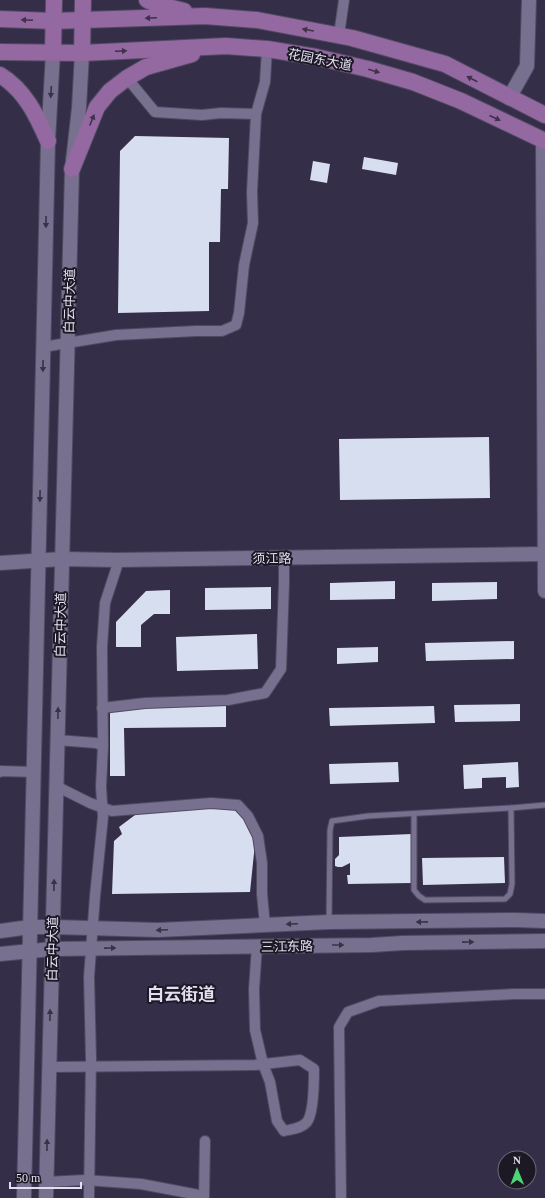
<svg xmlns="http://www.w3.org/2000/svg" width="545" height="1198" viewBox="0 0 545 1198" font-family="'Times New Roman','Noto Sans SC',serif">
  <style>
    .building { fill: #d6def0 }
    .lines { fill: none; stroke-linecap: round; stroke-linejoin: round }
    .lane-casing { stroke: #504a61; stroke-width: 7 }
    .street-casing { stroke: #504a61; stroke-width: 12 }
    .secondary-casing { stroke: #504a61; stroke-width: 16 }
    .primary-casing { stroke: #504a61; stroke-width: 18 }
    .lane { stroke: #77708f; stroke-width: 5 }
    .street { stroke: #77708f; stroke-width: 10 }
    .secondary { stroke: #77708f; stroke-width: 14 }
    .primary { stroke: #9468a0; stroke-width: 16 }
    .oneway { fill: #40314a }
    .oneway2 { fill: #373345 }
    .labels { text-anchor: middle; stroke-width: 4; stroke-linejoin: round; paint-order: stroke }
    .street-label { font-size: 13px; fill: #e2dff1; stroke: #1c1925 }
    .district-label { font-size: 17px; font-weight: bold; fill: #e2dff1; stroke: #1c1925 }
  </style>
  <rect width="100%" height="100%" fill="#352e49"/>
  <g class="building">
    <path d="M135,136L229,138L228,189H221L220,242H209V311L118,313L120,151Z"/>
    <path d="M364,157L398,163L396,175L362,169Z"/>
    <path d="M313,161L330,164L327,183L310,180Z"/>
    <path d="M489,437L490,498L340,500L339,439Z"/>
    <path d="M395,581V599L330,600V583Z"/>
    <path d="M497,582V599L432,601V583Z"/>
    <path d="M271,587V609L205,610V588Z"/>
    <path d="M170,590V614H154L141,625V647H116V622L146,591Z"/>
    <path d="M257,634L258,669L177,671L176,637Z"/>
    <path d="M514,641V659L426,661L425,643Z"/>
    <path d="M378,647V662L337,664V648Z"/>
    <path d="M226,704V727L124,728L125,776H110V706Z"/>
    <path d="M520,704V721L455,722L454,705Z"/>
    <path d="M434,706L435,723L330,726L329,708Z"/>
    <path d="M398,762L399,782L330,784L329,764Z"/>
    <path d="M518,762L519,787L506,788V777L482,778V788L464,789L463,765Z"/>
    <path d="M147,806H228L257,824L250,892L112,894L114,841L122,834L119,827Z"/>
    <path d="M412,834V883L348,884L347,875H350V863L342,867H338L335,866V859L339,855V837Z"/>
    <path d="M504,857L505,883L423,885L422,858Z"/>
  </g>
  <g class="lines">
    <defs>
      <g id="lane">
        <path d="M414,814V890L419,896L425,900L505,899L510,894L512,884L511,808"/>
        <path d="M329,921L330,830L332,821L368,816L511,808L545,805"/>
      </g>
      <g id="street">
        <path d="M339,35L344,0"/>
        <path d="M127,78L155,112L202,115L221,113L256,114"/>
        <path d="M43,347L116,335L196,331H222L236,325L239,313L244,265L253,223L252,192L256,114L265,82L267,49"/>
        <path d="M102,708L145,703L228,700L265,693L281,669L284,583V558"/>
        <path d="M57,740L96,743L103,746"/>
        <path d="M0,772L1,771L34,772"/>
        <path d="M56,786L90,803L112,811L211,803L238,805L248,816L258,836L262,863V894L265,925"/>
        <path d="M49,1067L255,1065L300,1060L314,1069C314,1081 314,1113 307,1122C301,1129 292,1129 284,1131L277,1121L270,1082L263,1064L255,1030L254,989L257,946"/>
        <path d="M46,1182L85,1180L141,1184L204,1196"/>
        <path d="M89,1198L91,1059L89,977L95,896L103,817L101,787L103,746L102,647L105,603L119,560"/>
        <path d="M204,1198L205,1141"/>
        <path d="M341,1198L339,1027L348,1012L379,1001L515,994H545"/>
      </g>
      <g id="secondary">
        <path d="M509,98L527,66L529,0"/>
        <path d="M543,140L545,591"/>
        <path d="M0,563L62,559L116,560L545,554"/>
        <path d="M0,931L30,927H53L158,930L329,922L516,920L545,921"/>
        <path d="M0,954L52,949L372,945L403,943L545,941"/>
        <path d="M24,1198L48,141L53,53"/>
        <path d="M46,1198L72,169L79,108L82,53"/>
      </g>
      <g id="primary">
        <path d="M147,0L156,4L184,11"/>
        <path d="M0,19L53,21L205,16L257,20L352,38L445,64L545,115"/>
        <path d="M0,52L82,53L226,46L267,49L316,57L368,69L413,82L461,101L545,141"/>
        <path d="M53,53L54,0"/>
        <path d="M82,53L83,0"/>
        <path d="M0,75C25,90 37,116 48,141"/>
        <path d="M72,169L97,107L110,91L127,78L146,67L192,54"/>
      </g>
    </defs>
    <use href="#lane" class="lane-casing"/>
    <use href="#street" class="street-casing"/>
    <use href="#secondary" class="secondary-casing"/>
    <use href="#primary" class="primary-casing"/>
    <use href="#lane" class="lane"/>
    <use href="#street" class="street"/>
    <use href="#secondary" class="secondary"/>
    <use href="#primary" class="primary"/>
  </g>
  <defs><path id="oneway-solid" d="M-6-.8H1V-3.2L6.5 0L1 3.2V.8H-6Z"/></defs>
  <g class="oneway">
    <use href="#oneway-solid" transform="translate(151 18) rotate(178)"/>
    <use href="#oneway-solid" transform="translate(27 20) rotate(-178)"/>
    <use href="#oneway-solid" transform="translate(308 30) rotate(-170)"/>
    <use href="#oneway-solid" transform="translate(121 51) rotate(-3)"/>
    <use href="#oneway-solid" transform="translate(374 71) rotate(16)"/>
    <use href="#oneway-solid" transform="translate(472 79) rotate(-153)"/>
    <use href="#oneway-solid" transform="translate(495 118) rotate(25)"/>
    <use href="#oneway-solid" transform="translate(92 120) rotate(-68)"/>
  </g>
  <g class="oneway2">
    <use href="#oneway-solid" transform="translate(51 92) rotate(93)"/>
    <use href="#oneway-solid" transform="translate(46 222) rotate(91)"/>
    <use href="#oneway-solid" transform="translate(43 366) rotate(91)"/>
    <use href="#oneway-solid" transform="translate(40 496) rotate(91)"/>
    <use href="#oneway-solid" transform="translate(58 713) rotate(-89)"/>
    <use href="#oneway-solid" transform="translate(54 885) rotate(-89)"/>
    <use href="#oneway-solid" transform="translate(422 922) rotate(179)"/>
    <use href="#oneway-solid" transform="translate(292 924) rotate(177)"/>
    <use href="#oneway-solid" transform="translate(162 930) rotate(178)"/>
    <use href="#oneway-solid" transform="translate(468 942) rotate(-1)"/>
    <use href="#oneway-solid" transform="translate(338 945)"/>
    <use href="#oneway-solid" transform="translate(110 948) rotate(-1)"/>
    <use href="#oneway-solid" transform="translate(50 1015) rotate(-89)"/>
    <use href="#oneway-solid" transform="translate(47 1145) rotate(-89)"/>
  </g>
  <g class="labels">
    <g class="street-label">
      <text transform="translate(320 59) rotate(11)" y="5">花园东大道</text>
      <text transform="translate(69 301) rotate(-89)" y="5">白云中大道</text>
      <text transform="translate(272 558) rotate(-1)" y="5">须江路</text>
      <text transform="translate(60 625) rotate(-89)" y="5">白云中大道</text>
      <text transform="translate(287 946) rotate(-1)" y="5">三江东路</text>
      <text transform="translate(52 949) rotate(-89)" y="5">白云中大道</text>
    </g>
    <g class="district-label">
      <text x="181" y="1000">白云街道</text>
    </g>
  </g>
  <g transform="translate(517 1170) rotate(359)"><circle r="19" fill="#1c1925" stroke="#6b6877"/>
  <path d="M0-3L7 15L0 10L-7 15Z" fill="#4ed676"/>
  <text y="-6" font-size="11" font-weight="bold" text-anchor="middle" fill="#e2dff1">N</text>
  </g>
  <path d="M10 1182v6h71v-6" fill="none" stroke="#e2dff1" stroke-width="2"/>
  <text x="16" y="1182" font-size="12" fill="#e2dff1" stroke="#1c1925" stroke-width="3" paint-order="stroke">50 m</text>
</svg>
